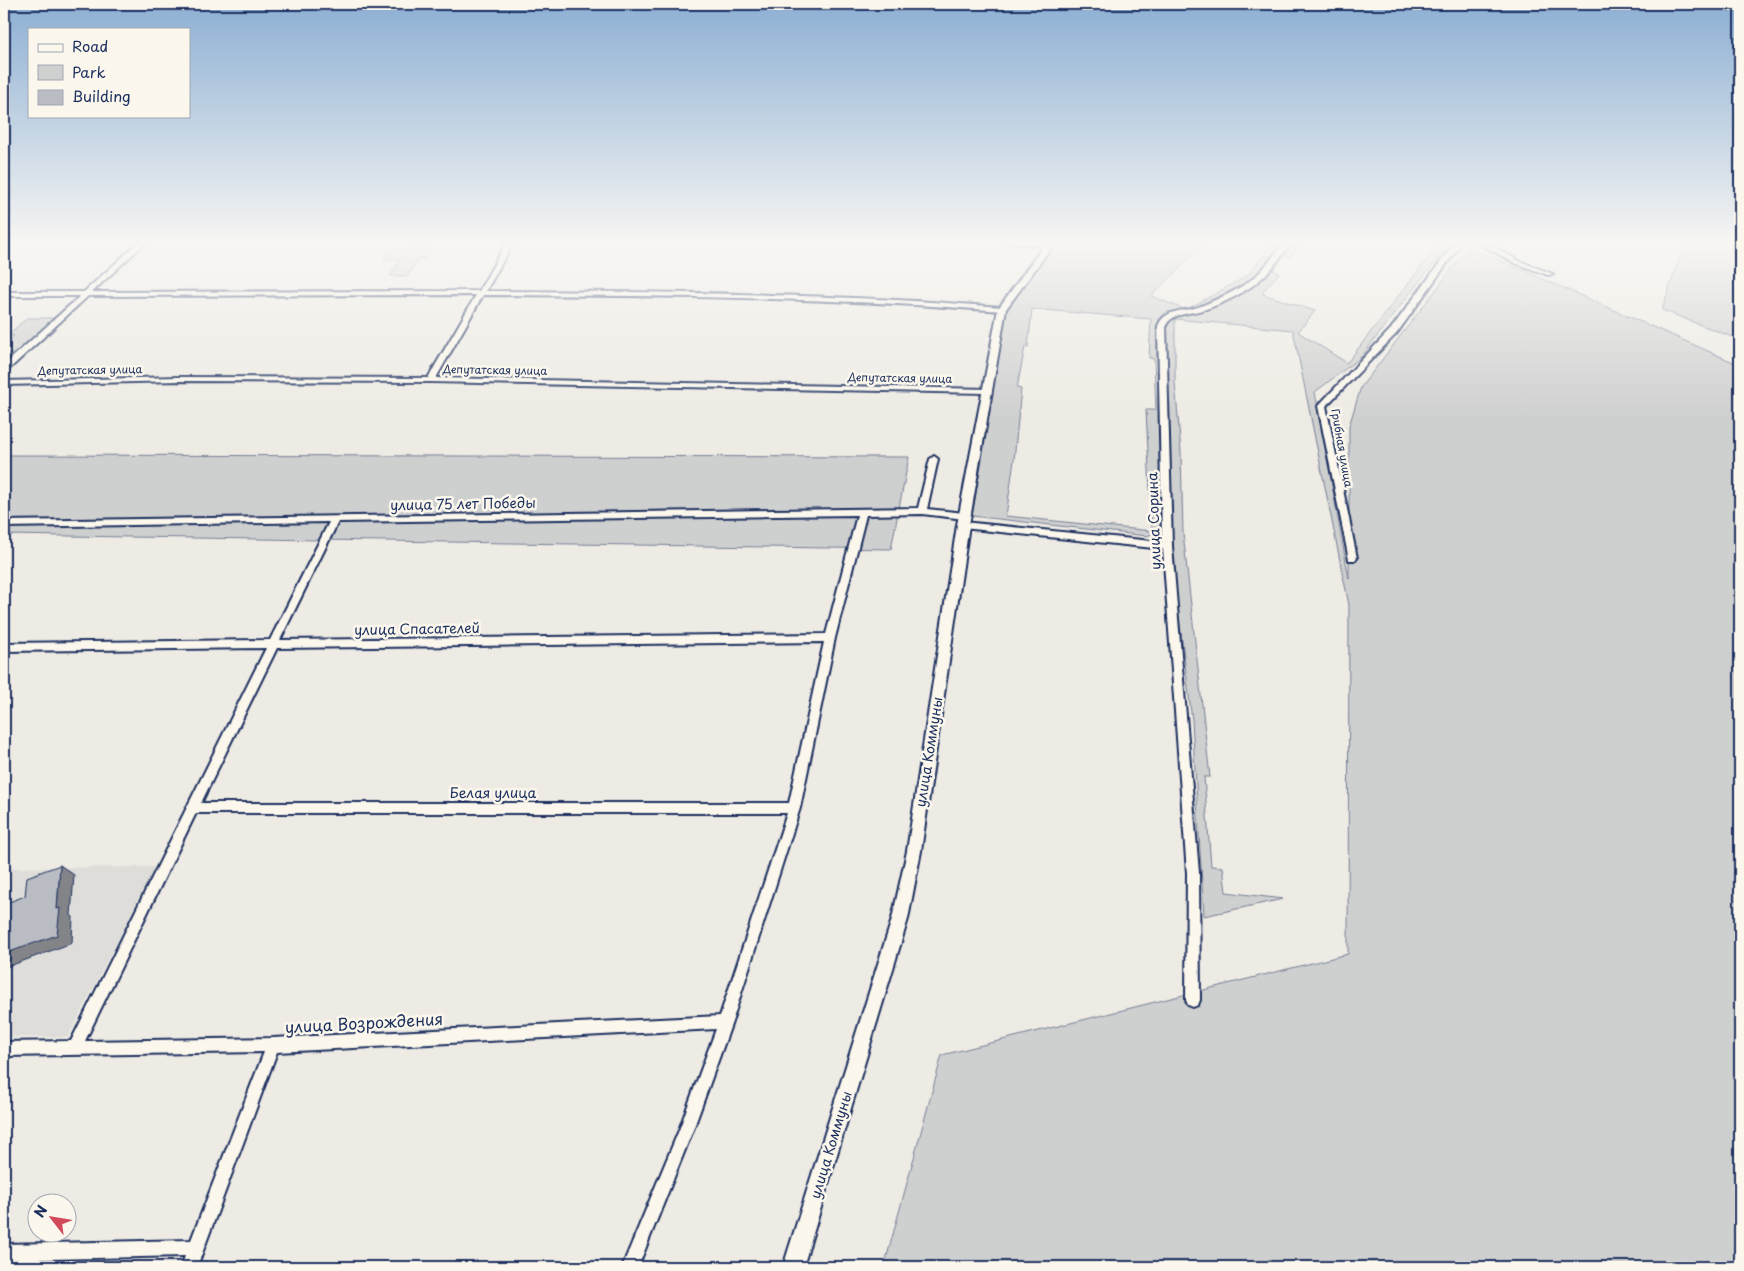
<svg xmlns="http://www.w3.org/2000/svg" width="1744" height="1271" viewBox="0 0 1744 1271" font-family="'Playpen Sans',sans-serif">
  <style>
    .built { fill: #deddda }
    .green { fill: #cecfcf; stroke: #747f96; fill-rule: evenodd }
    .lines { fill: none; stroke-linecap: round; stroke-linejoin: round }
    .minor-casing { stroke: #1b2f5e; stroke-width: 4 }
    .tertiary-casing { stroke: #1b2f5e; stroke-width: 4 }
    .minor { fill: #fbf7ec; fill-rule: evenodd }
    .tertiary { fill: #fbf7ec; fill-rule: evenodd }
    .shaded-wall { fill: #828488; stroke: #1b2f5e }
    .building { fill: #b9bcc3; stroke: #1b2f5e }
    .labels { text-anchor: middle; stroke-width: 5; stroke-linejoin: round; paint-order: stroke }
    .far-street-label { font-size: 11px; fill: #1b2f5e; stroke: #fbf7ec }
    .street-label { font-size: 14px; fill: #1b2f5e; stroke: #fbf7ec }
    .near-street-label { font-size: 16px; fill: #1b2f5e; stroke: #fbf7ec }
  </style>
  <rect width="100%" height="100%" fill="#eeebe4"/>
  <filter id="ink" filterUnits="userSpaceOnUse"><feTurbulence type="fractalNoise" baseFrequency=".02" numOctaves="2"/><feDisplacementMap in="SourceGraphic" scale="10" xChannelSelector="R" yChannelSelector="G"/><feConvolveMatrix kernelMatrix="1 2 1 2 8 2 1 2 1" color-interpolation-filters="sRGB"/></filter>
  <g filter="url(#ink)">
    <path class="built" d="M156,867L68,1037H4V868Z"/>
    <g class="green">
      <path d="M1055,241H1208L1151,296L1186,310L1247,276L1275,241H1285L1258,274L1244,284L1189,310L1166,312L1159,319L1156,329L1159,357L1163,523L1154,533L1147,536L972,516L1004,322L1008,306ZM1032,309L1151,319L1149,358L1154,359L1156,410H1146L1152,531L1006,516L1014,460L1021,389L1017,388L1025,347H1028Z"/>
      <path d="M1293,241H1301L1290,257L1285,255L1273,270L1279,273L1264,290L1263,294L1315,311L1298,332L1347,363L1441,241H1454L1421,279L1361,357L1315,392L1349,579V426L1361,387L1469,247L1740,365V1267H884L942,1055L1348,954L1349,605L1293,330L1175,319V382L1181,452L1183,533L1210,777H1204L1211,866L1223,867L1226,892L1283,899L1204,916L1192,720L1175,585L1170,495L1167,320L1176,315L1199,312L1249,288L1271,270Z"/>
      <path d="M1685,241H1740V340L1662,310Z"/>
      <path d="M391,249L431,250L425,259H418L408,276H390L401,259H383Z"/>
      <path d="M27,318H54L16,354H7L9,352H4V346L14,336L8,335Z"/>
      <path d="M4,455L909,457L891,549L4,535Z"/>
    </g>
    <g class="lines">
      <defs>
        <g id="minor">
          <path d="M140,241H147L92,292L479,291L507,241H514L486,291C658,292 830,293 1002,307L1006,309L1002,311C829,297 656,296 483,295L436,378L989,389L990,391L986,393L431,382L179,381L4,385V381L179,377L428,378L476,295L88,296L7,371H4V365L80,296H4V292H84Z"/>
          <path d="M993,241C1006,241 1044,239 1053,244L1050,246Z"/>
          <path d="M1285,241H1292C1283,254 1274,267 1263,277C1247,292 1226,302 1206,309C1193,314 1171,312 1166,326L1172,546L1199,873L1200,1000L1198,1005L1193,1007L1188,1005L1186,1000L1187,873L1163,549L963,528L958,525L963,522L1162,542L1158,326C1165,308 1186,312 1201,306C1221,298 1242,289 1258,274C1268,264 1276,252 1285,241Z"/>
          <path d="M1456,241H1463L1397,333L1326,406L1357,558L1355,560H1349L1318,406L1391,329Z"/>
          <path d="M1474,241H1483L1519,261L1553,274L1548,275L1515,263Z"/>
          <path d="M934,456L938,459L927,509L965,513L969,516L965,519L922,514L866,515L835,638L800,808L732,1022L693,1130L638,1267H622L679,1130L716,1029L277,1052L197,1267H181L185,1256L4,1260V1244L191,1240L264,1052L4,1056V1042L71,1041L266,648L4,651V643L270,640L329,522L4,527V521L918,508L930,459ZM857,515L826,634L280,640L338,522ZM824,642L789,803H201L277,648ZM196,813H787L720,1016L273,1038L85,1041Z"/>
        </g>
        <path id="tertiary" d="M1047,241H1056L1006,309L969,525L921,851L908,919L803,1267H783L892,919L907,851L957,525L998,309Z"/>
      </defs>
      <use href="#minor" class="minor-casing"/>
      <use href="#tertiary" class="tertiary-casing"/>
      <use href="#minor" class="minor"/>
      <use href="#tertiary" class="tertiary"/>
    </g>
    <path class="shaded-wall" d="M60,865L74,875L71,915L73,917L72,943L4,968V954L57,909Z"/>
    <path class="building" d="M60,865L57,909L60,908L57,935L4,954V904L25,896L27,877Z"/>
  </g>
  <linearGradient id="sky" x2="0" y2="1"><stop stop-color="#8cafd3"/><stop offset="0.58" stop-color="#f7f6f3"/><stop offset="1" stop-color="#f7f6f3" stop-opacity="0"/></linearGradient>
  <rect width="1744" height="419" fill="url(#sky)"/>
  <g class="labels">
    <g class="far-street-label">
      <text transform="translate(90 370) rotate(-1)" y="4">Депутатская улица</text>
      <text transform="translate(495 370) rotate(1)" y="4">Депутатская улица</text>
      <text transform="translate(900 378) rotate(1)" y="4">Депутатская улица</text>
      <text transform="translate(1342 448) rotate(80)" y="4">Грибная улица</text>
    </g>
    <g class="street-label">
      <text transform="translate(463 504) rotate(-1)" y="5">улица 75 лет Победы</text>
      <text transform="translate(1154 521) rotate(-92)" y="5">улица Сорина</text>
      <text transform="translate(417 629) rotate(-1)" y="5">улица Спасателей</text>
      <text transform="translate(929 752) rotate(-81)" y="5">улица Коммуны</text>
      <text x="493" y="798">Белая улица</text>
      <text transform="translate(831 1145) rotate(-73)" y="5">улица Коммуны</text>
    </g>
    <g class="near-street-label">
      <text transform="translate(364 1023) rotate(-3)" y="6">улица Возрождения</text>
    </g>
  </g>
  <rect width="1744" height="1271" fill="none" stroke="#fbf7ec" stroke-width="20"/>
  <rect x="10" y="10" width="1724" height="1251" fill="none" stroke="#1b2f5e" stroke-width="2" filter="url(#ink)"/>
  <rect x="28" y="28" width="162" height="90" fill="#fbf7ec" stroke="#a1a7b3"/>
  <rect x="38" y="44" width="25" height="8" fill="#fbf7ec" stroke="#a1a7b3"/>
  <text x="72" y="52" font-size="15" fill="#1b2f5e">Road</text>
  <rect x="38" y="65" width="25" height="15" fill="#cecfcf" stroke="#a1a7b3"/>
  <text x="72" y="78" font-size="15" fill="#1b2f5e">Park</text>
  <rect x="38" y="90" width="25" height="15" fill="#b9bcc3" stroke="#a1a7b3"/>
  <text x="72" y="102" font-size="15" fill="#1b2f5e">Building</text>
  <g transform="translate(52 1218) rotate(301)"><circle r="24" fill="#fbf7ec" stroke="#a1a7b3"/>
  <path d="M0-4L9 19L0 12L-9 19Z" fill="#d1495b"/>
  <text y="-8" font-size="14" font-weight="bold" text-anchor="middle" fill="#1b2f5e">N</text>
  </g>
</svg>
